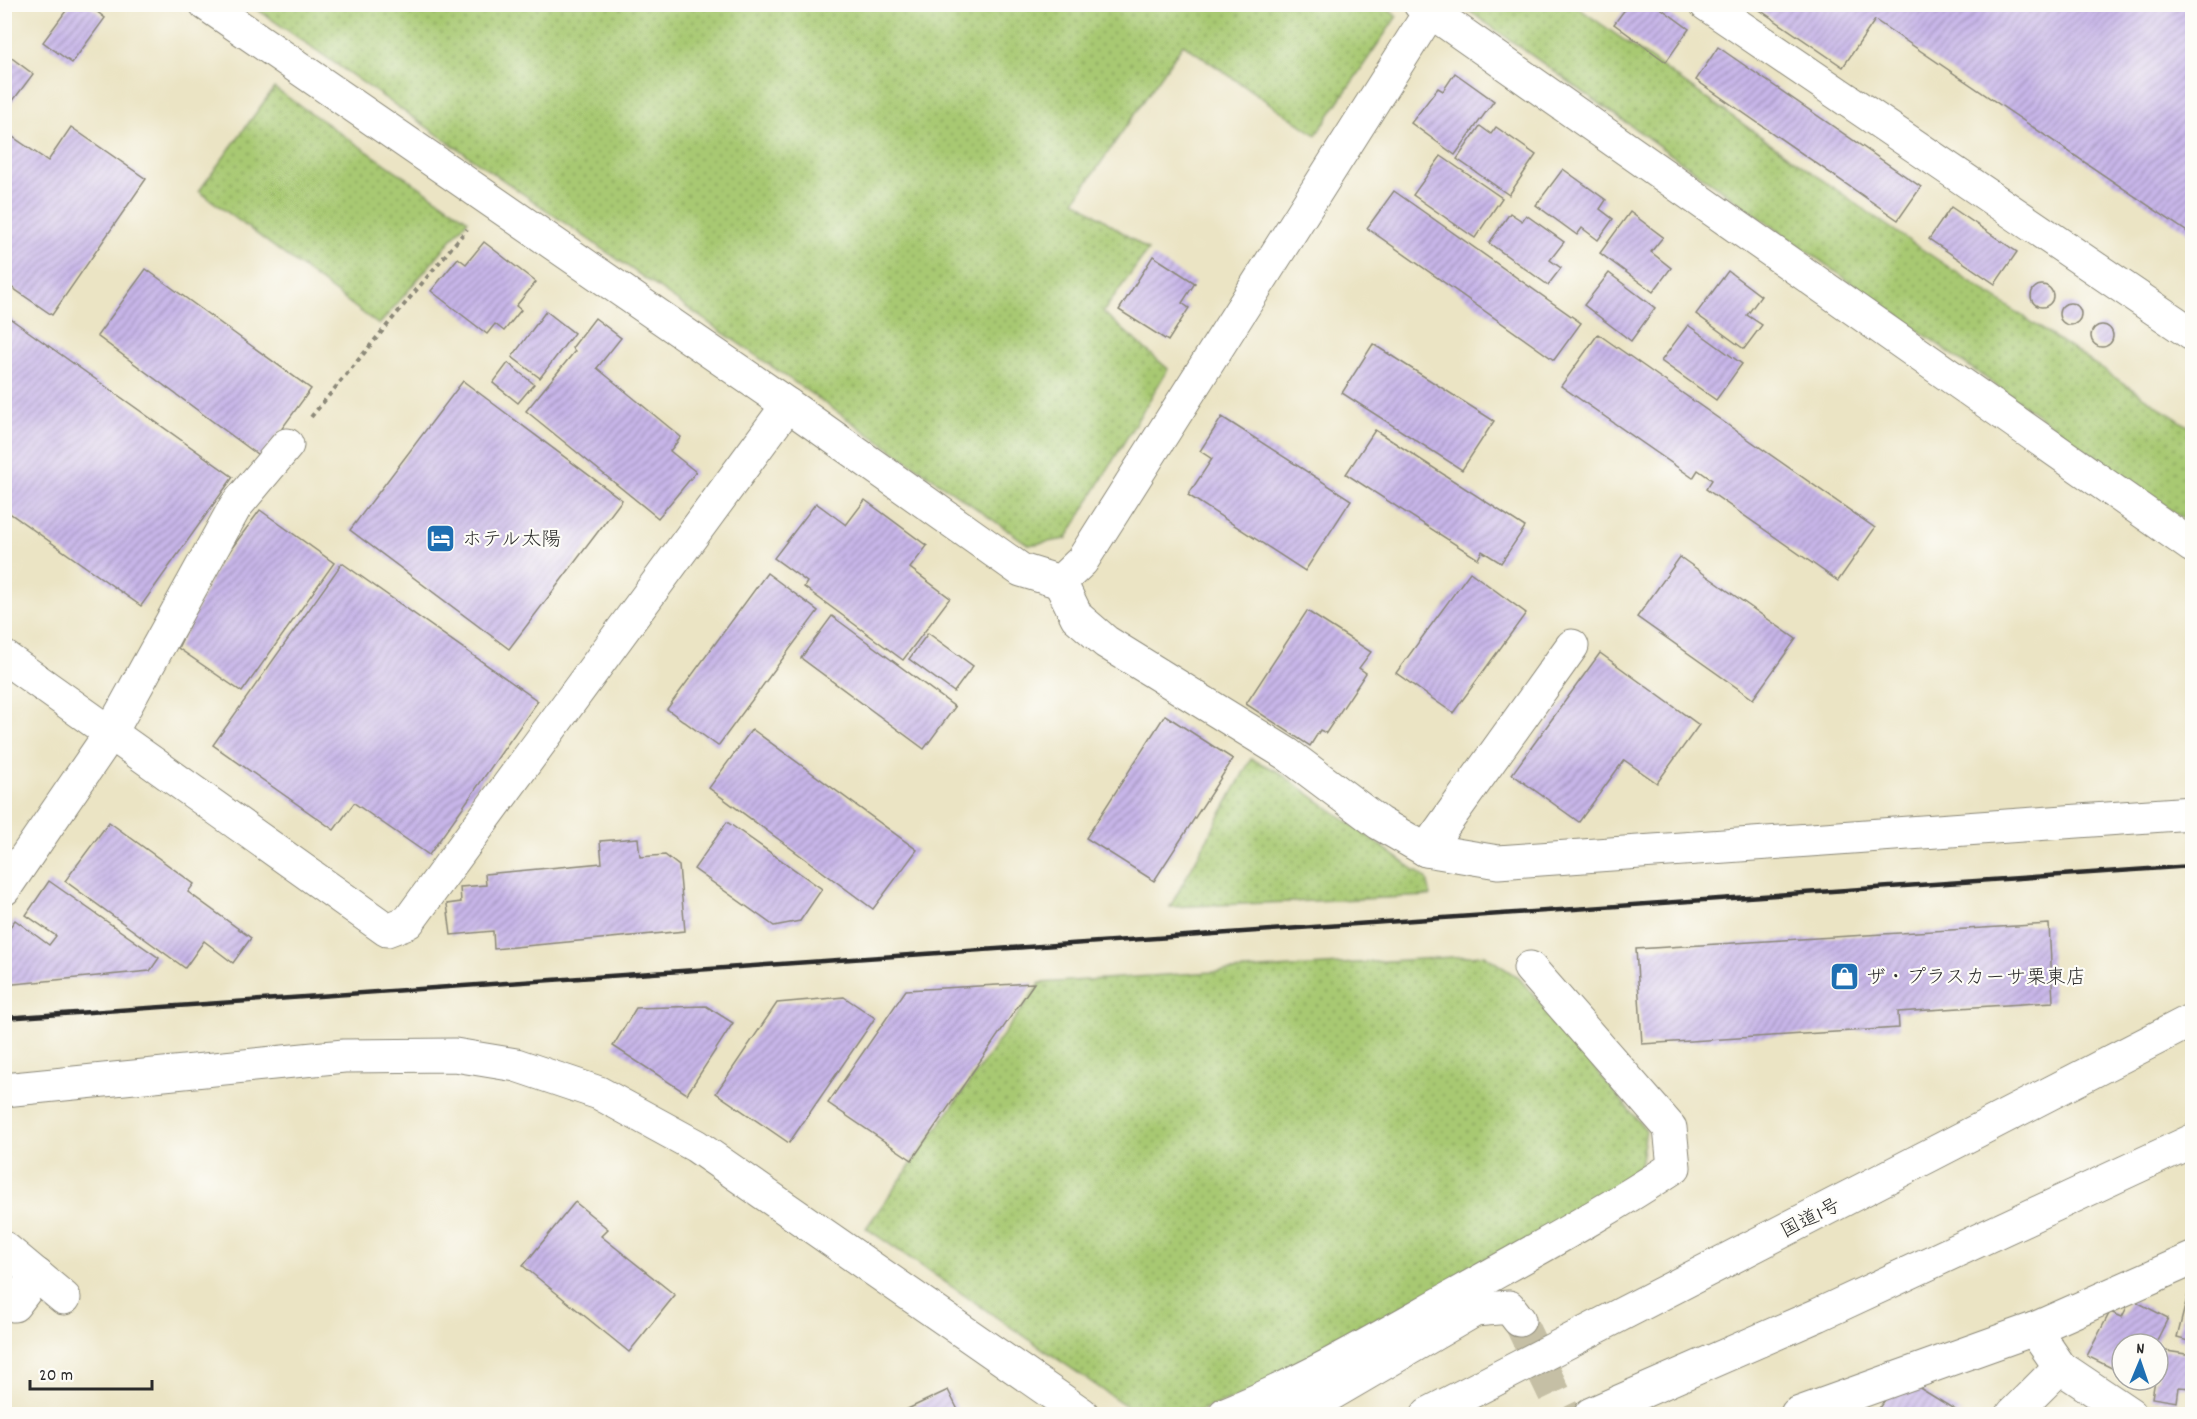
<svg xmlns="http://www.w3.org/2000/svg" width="2197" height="1419" viewBox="0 0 2197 1419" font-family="Dekko,'Klee One',sans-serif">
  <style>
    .grass { fill: url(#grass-dots); stroke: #6a7a4e; stroke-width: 1.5 }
    .building { fill: url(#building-hatch) }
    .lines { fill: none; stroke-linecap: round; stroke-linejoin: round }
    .minor-tunnel { stroke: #c5bfa5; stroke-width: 33; stroke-dasharray: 33 16; stroke-linecap: butt }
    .minor-casing { stroke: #8b8878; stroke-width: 35 }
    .highway-casing { stroke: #8b8878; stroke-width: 35 }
    .path { stroke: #8b8878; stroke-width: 4; stroke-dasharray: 4.5 4.5; stroke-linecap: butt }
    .minor { stroke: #fff; stroke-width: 33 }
    .highway { stroke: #fff; stroke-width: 33 }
    .rail { stroke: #2b2b2b; stroke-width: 4.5 }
    .labels { text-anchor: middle; stroke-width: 4.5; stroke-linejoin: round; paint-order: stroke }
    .poi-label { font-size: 20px; fill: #2b2b2b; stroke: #fdfcf7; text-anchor: start }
    .street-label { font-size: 20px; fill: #2b2b2b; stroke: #fdfcf7 }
  </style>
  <defs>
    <pattern id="grass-dots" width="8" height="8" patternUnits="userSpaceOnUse" patternTransform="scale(1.5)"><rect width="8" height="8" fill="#a8c972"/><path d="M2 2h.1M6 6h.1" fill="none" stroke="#89a35e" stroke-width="1.8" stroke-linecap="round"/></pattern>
    <pattern id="building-hatch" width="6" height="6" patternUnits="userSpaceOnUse" patternTransform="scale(1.5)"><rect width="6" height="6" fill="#c8b6e9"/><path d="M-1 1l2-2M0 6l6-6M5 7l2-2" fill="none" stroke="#a394bd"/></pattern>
  </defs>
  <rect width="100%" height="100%" fill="#fdfcf7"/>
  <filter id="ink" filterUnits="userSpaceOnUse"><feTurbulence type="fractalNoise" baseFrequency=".0167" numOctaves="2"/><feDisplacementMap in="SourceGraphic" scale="12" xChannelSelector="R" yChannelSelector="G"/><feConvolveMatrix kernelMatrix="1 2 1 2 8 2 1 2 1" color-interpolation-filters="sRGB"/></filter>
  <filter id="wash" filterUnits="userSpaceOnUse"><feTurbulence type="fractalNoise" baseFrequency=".008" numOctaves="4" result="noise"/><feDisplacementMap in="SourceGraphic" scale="24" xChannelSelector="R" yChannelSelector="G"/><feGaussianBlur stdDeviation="1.35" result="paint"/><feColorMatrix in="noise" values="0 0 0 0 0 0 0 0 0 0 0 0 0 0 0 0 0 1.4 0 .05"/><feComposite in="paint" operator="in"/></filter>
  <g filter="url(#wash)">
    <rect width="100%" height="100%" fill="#ebe4c4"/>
    <g class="grass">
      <path d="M1380,4L1397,16L1316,135L1183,44L1075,200L1148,250L1103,312L1168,369L1066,539L1029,545L251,5Z"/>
      <path d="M1473,4L1574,5L1905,238L2192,429V525L1468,10Z"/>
      <path d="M274,88L468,220L379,325L199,191Z"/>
      <path d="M1251,759L1277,771L1427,879L1431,896L1170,907Z"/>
      <path d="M1484,955L1519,978L1646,1130L1638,1178L1267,1387L1190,1414H1138L866,1228L1040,983Z"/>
    </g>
    <g id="blocks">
      <g class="building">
        <path d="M71,4H87L105,18L72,63L43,42Z"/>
        <path d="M1629,4H1655L1689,29L1666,62L1614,24Z"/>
        <path d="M1751,4H2192V235L1875,20L1843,67Z"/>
        <path d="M1718,47L1921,187L1898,220L1696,80Z"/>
        <path d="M9,56L33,74L9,106L5,103V63Z"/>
        <path d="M1455,73L1494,101L1455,155L1411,123L1438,88L1443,91Z"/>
        <path d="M1480,126L1491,134L1496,127L1536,155L1509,195L1457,159Z"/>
        <path d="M71,127L146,179L52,315L4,282V131L48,161Z"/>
        <path d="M1441,156L1502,198L1475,238L1413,195Z"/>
        <path d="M1563,169L1606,200L1600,209L1613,219L1598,240L1582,228L1577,235L1536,205Z"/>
        <path d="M1394,191L1581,323L1554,360L1367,228Z"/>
        <path d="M1951,207L2017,252L1995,284L1929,239Z"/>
        <path d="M1630,212L1663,237L1651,252L1671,268L1653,292L1600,253Z"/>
        <path d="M1510,213L1522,221L1526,215L1564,242L1550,260L1561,268L1548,285L1489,243Z"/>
        <path d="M484,242L536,282L516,306L521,310L504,331L495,324L487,334L431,291L458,258L466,264Z"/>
        <path d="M1153,256L1195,283L1182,303L1189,308L1168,341L1119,310Z"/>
        <path d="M146,269L311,389L261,457L97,336Z"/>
        <path d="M1728,271L1761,296L1747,315L1762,325L1744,349L1696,314Z"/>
        <path d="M1609,273L1655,308L1631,341L1584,305Z"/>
        <circle cx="2042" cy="296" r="11"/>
        <circle cx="2070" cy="314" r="11"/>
        <path d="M546,311L574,333L540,378L512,357Z"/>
        <path d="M8,317L233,477L141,606L4,509V321Z"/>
        <path d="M595,318L621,338L597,368L681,437L670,451L696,472L658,518L526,411L575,351L572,348Z"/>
        <circle cx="2102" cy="336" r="11"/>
        <path d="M1688,325L1742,364L1716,400L1661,361Z"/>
        <path d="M1598,334L1875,528L1838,581L1706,489L1712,480L1698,470L1693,478L1561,386Z"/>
        <path d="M1373,344L1494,421L1462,470L1342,393Z"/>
        <path d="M508,363L534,384L518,403L493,383Z"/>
        <path d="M463,381L622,500L509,649L350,530Z"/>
        <path d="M1222,417L1351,500L1305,571L1188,495L1212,459L1200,451Z"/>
        <path d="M1375,430L1525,527L1501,563L1482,551L1478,559L1346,474Z"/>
        <path d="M865,500L927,546L910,568L950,598L903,660L804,587L807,582L774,558L816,503L846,525Z"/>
        <path d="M260,510L334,563L242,692L178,648L217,568Z"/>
        <path d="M1680,557L1796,639L1753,699L1637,617Z"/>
        <path d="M342,563L538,701L429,855L354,803L334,830L213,745Z"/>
        <path d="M1470,572L1526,613L1453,713L1396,673Z"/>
        <path d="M767,573L818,611L718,746L667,709Z"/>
        <path d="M1307,611L1371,652L1359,668L1366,673L1326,733L1320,730L1310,746L1246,704Z"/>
        <path d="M832,616L955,707L924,749L801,658Z"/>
        <path d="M928,633L973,666L954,692L909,659Z"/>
        <path d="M1600,653L1699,725L1657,783L1624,760L1579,822L1512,774Z"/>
        <path d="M1165,715L1233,759L1154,881L1086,838Z"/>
        <path d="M752,729L917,850L873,909L709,788Z"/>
        <path d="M109,822L194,884L188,892L251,938L233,963L204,941L185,968L65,881Z"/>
        <path d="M727,822L822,889L800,921L774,926L694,869Z"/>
        <path d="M638,838L640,857L665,855L679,866L685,931L494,949L493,931L451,935L447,904L461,902L460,887L486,885L485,874L602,863L600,841Z"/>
        <path d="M49,881L159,958L150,971L4,985V935L15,920L49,945L56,936L26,915Z"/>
        <path d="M2049,924L2053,1002L1898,1012L1899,1028L1642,1044L1636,949Z"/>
        <path d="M1034,983L912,1160L828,1103L906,990Z"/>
        <path d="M844,997L875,1018L789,1143L716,1093L777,1003Z"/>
        <path d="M706,1006L733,1023L687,1094L613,1046L636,1008Z"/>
        <path d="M575,1202L608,1229L601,1236L675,1295L629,1352L523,1266Z"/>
        <path d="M2190,1286H2192V1342L2177,1338Z"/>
        <path d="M2131,1299L2168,1318L2155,1344H2122V1373L2087,1356L2110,1312L2122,1317Z"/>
        <path d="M2160,1350L2192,1355V1388L2179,1387L2177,1402L2152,1398L2155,1380H2158Z"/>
        <path d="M1918,1387L1962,1414H1875L1887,1397Z"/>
        <path d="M948,1390L960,1414H897Z"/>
      </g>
    </g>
  </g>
  <g filter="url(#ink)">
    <use href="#blocks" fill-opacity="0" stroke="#8b8878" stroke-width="1.5"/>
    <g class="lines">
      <path class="minor-tunnel" d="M1519,1320L1564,1414"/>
      <defs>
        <g id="minor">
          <path d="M206,4L788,405L1021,570L1060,582L1082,561L1435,4"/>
          <path d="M1420,4L2192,546"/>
          <path d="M1706,4L2192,334"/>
          <path d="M1060,582L1077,617L1106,642L1287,754L1379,823L1426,850L1498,862L2192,813"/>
          <path d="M4,657L387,930L408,922L788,405"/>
          <path d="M1426,850L1572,646"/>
          <path d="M4,889L110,734L235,507L287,445"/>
          <path d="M4,1090L344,1056L455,1055L516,1065L599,1093L696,1146L1082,1414"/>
          <path d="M4,1248L64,1298"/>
          <path d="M14,1305L37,1275"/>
          <path d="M2034,1329L2060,1367L2130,1414"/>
          <path d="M1225,1414C1305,1382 1379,1338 1454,1296C1528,1254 1603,1214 1674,1167L1670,1128L1530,968"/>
          <path d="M1292,1414L1319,1401L1475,1310L1509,1307L1519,1320"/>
          <path d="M1797,1414L2034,1329L2192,1259"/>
          <path d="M2013,1414L2060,1367"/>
        </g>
        <g id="highway">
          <path d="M1428,1414L2192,1020"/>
          <path d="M1591,1414L1818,1315L2192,1141"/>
        </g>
      </defs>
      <use href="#minor" class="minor-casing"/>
      <use href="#highway" class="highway-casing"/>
      <path class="path" d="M311,417L467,229"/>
      <use href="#minor" class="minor"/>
      <use href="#highway" class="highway"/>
      <path class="rail" d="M4,1018L2192,866"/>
    </g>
  </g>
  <defs>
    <symbol id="hotel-square" viewBox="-11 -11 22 22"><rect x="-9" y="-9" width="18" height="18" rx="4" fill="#1f6fb2" stroke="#fdfcf7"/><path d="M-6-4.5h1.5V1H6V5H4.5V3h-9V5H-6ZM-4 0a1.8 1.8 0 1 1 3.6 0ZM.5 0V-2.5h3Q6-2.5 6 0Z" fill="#fff"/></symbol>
    <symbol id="shop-square" viewBox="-11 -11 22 22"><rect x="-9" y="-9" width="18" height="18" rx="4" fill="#1f6fb2" stroke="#fdfcf7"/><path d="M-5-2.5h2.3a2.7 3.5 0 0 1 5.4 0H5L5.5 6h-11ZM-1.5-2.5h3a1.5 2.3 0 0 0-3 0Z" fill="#fff"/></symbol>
  </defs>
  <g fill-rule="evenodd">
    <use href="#hotel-square" x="424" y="522" width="33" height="33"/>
    <use href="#shop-square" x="1828" y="960" width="33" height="33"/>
  </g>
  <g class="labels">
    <g class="poi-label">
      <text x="462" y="545">ホテル太陽</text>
      <text x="1866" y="983">ザ・プラスカーサ栗東店</text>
    </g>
    <g class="street-label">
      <text transform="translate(1810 1217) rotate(-27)" y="7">国道1号</text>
    </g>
  </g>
  <rect width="2197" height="1419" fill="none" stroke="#fdfcf7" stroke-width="24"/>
  <g transform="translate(2140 1362) rotate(2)"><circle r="28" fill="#fdfcf7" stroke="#a9a8a5" stroke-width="1.5"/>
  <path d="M0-4.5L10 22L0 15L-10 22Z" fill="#1f6fb2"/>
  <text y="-9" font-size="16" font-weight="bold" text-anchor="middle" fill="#2b2b2b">N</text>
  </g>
  <path d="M30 1380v9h122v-9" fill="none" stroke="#2b2b2b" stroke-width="3"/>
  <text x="39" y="1380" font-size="18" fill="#2b2b2b" stroke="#fdfcf7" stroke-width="4.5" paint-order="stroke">20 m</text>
</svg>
